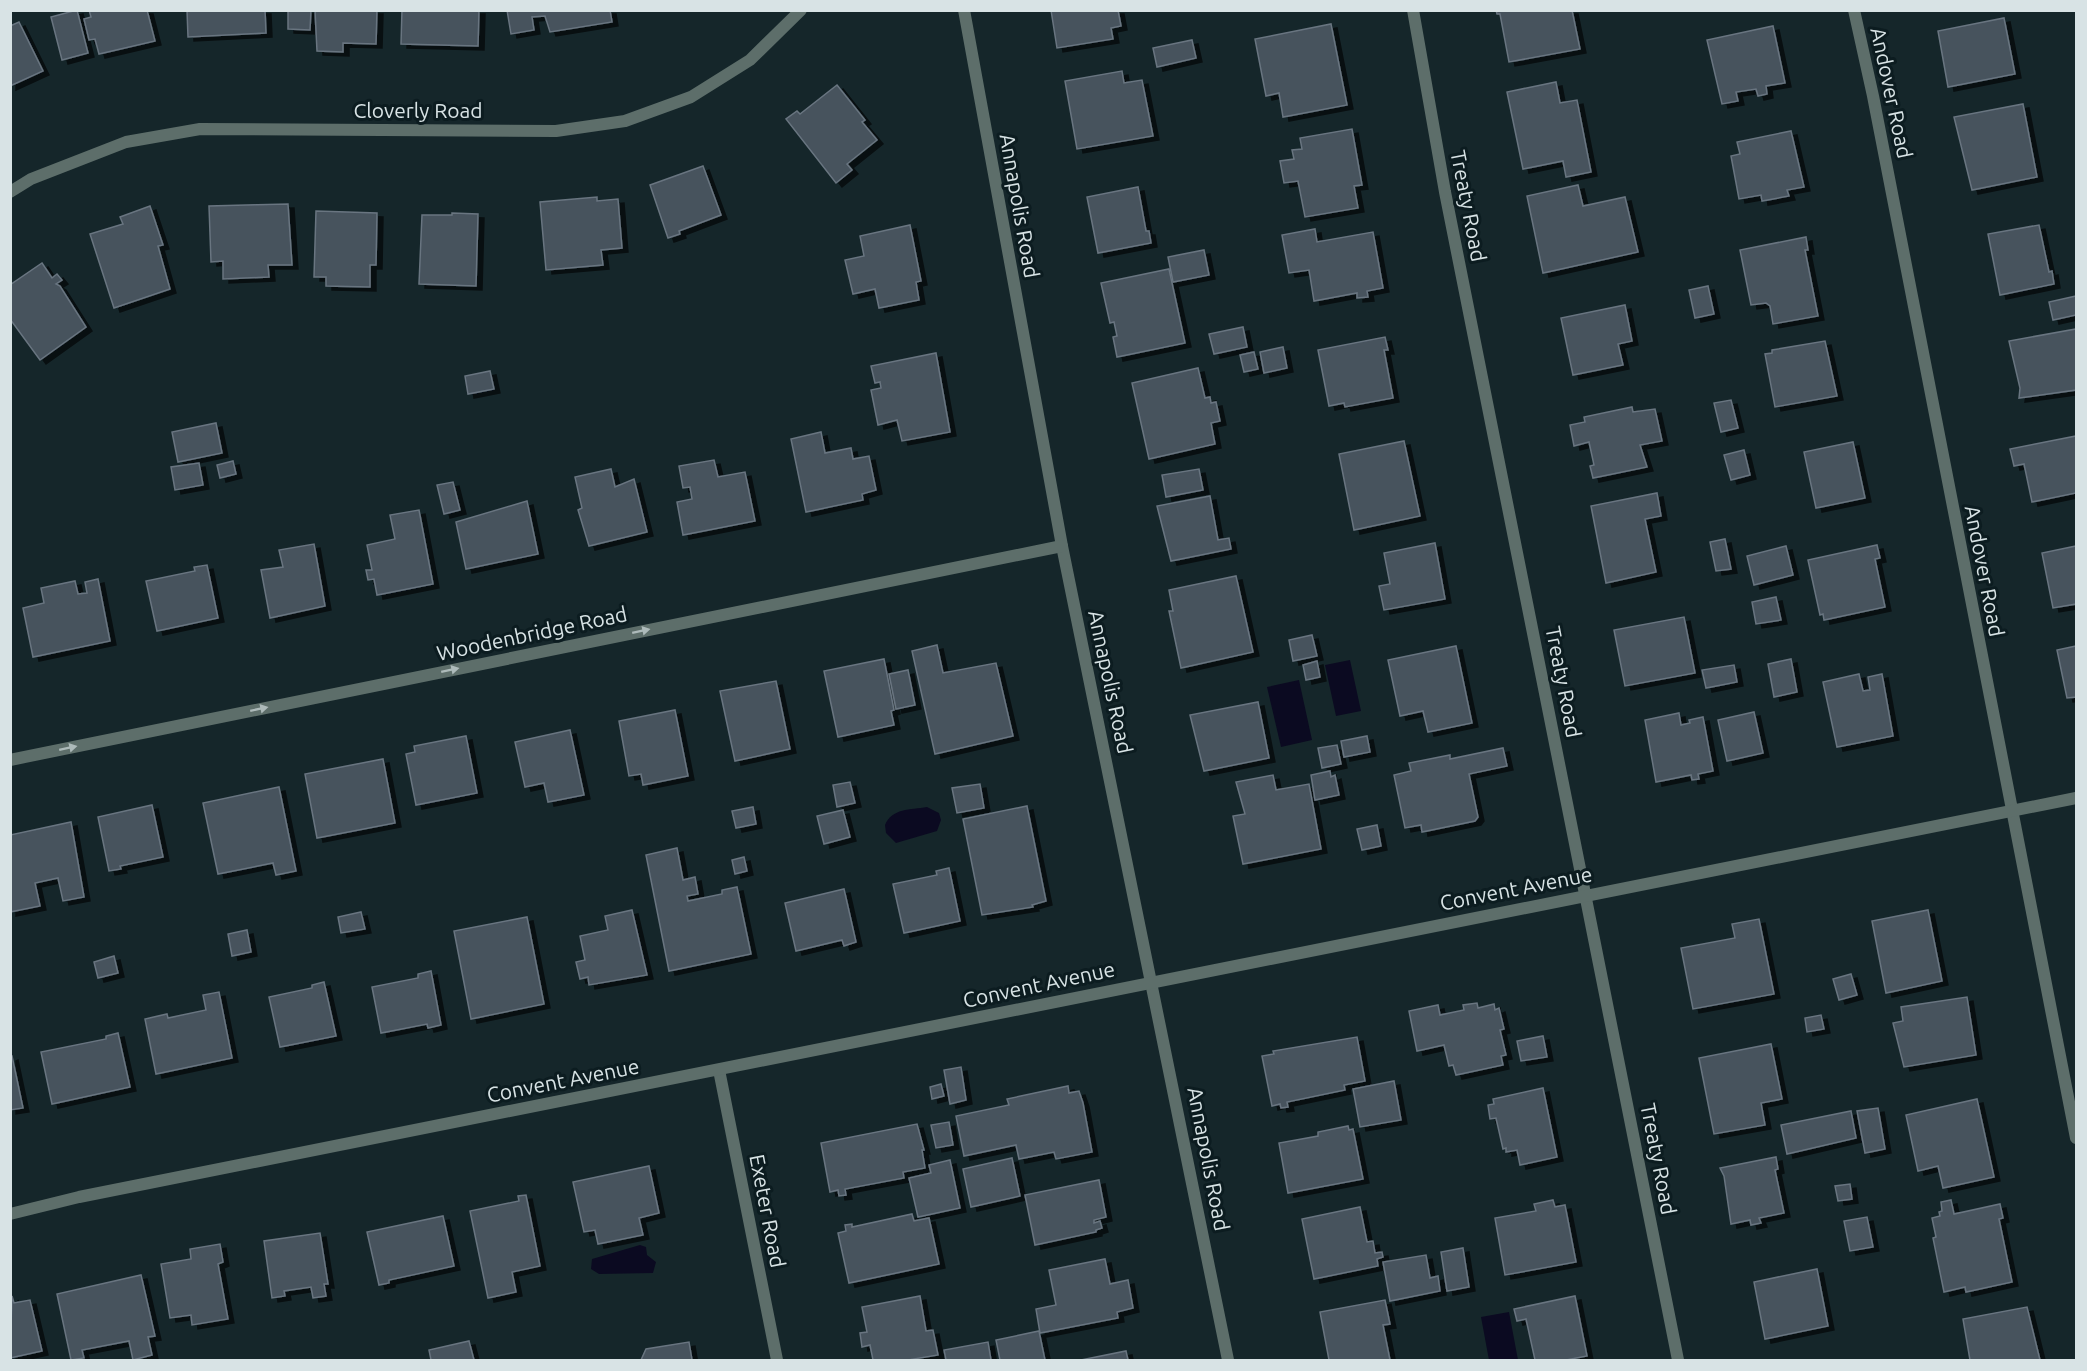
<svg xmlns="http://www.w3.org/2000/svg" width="2087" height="1371" viewBox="0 0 2087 1371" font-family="Ubuntu,sans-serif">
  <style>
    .water { fill: #0b0a21 }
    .building { fill: #46525d; stroke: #697580; stroke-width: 1.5; filter: url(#shadow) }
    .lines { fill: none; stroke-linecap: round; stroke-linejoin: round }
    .street { stroke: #5d6e6a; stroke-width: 12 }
    .oneway { fill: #adbaba }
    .labels { text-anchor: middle; stroke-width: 6; stroke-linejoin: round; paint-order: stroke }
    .street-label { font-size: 21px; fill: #d8e3e5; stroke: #0c1c20 }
  </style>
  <defs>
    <filter id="shadow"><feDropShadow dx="6" dy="4" stdDeviation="0" flood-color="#0009"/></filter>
  </defs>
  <rect width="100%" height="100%" fill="#15262a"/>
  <g class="water">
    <path d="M1350,660L1361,711L1336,716L1325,665Z"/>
    <path d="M1299,680L1312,740L1281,747L1267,687Z"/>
    <path d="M927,807L939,813L941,820L937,831L896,843L886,833L885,825C892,808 910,810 927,807Z"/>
    <path d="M640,1245L646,1247L647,1255L656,1262L653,1273L599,1274L591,1269L592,1259Z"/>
    <path d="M1509,1312L1518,1360H1489L1481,1317Z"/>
  </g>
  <g class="building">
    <path d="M77,10L88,53L62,60L51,17Z"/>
    <path d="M89,10H147L155,41L99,54L95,39L89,40L84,19L91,17Z"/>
    <path d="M187,10H265L266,33L188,37Z"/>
    <path d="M288,10H311L310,30L288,29Z"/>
    <path d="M315,10H377L376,44L343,43V52L317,51Z"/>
    <path d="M402,10H479L478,46L401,44Z"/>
    <path d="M507,10H610L612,22L550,32L545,16L532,17L534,30L511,34Z"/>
    <path d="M1051,10H1118L1121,26L1111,28L1113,39L1057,48Z"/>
    <path d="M1496,10H1572L1580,49L1509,62L1500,14H1497Z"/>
    <path d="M2004,18L2015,74L1948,87L1938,31Z"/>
    <path d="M19,22L43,71L10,86V26Z"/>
    <path d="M1331,24L1347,105L1283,117L1279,93L1266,96L1255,39Z"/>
    <path d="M1773,26L1785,83L1766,86L1767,94L1758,96L1756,89L1736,92L1738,101L1722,104L1707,40Z"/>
    <path d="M1192,40L1196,58L1157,67L1153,48Z"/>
    <path d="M1122,71L1124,83L1142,80L1153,136L1077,149L1065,81Z"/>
    <path d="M1556,82L1560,103L1577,100L1591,172L1566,177L1563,161L1523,169L1507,92Z"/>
    <path d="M837,85L865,120L862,122L877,140L847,164L852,170L836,183L786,119L797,111L800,114Z"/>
    <path d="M2023,104L2037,177L1972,190L1954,117Z"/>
    <path d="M1352,129L1362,185L1354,186L1358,208L1305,217L1298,181L1284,183L1280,161L1294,159L1292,150L1302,149L1300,138Z"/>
    <path d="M1791,131L1804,187L1787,190L1789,196L1762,201L1761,195L1739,199L1731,156L1740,154L1737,142Z"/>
    <path d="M703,166L721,215L679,231L680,234L668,238L650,185Z"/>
    <path d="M1578,185L1583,206L1625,197L1638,252L1543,273L1527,196Z"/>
    <path d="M1138,187L1146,231H1149L1151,243L1098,253L1087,197Z"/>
    <path d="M597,197V201L618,199L622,248L601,250L603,265L546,270L540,202Z"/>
    <path d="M288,204L292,265H268L269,277L223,279V261L211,262L209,206Z"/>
    <path d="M150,206L163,245L158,246L170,289L114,308L90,234L123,224L120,217Z"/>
    <path d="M316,211L377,213L376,265H370V287L326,286V277H314Z"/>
    <path d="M452,213L478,214L476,286L419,284L422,215H452Z"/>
    <path d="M910,225L921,281L916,282L919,300L879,308L875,289L853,294L845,260L864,256L860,236Z"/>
    <path d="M2039,225L2049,272L2052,271L2054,284L2000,295L1988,234Z"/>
    <path d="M1315,229L1317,242L1373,232L1383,288L1367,291L1368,297L1357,298V293L1314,301L1309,270L1289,273L1282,235Z"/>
    <path d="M1806,237L1808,250H1805L1818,316L1773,324L1770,306L1766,303L1751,305L1740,250Z"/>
    <path d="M1204,250L1209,275L1173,282L1168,257Z"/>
    <path d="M42,263L52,278L57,274L62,280L56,284L60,286L86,327L40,360L10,319V285Z"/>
    <path d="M1169,269L1185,343L1117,357L1113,337L1117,336L1114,322L1110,323L1101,283Z"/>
    <path d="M1708,286L1714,314L1695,318L1689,290Z"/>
    <path d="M2076,296V315L2053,320L2049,302Z"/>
    <path d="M1625,305L1632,341L1618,344L1623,365L1573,375L1561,318Z"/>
    <path d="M1243,327L1247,347L1214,354L1209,334Z"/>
    <path d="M2076,329V390L2019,398L2020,388L2009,341Z"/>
    <path d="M1385,337L1388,350H1384L1393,398L1345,407L1344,403L1329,406L1318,350Z"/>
    <path d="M1825,341L1837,396L1775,407L1765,354L1772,353V350Z"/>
    <path d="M1283,347L1287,368L1264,373L1260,352Z"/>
    <path d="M1254,352L1258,369L1244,372L1240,355Z"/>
    <path d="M936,353L950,432L902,441L897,420L878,425L871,390L881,388L880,382L875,383L871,366Z"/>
    <path d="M1198,368L1205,398L1210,397L1211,403L1216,402L1220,421L1211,423L1215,444L1149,459L1132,383Z"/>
    <path d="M490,371L494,389L468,394L465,376Z"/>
    <path d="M1731,400L1738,428L1721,432L1714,403Z"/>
    <path d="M1632,407L1633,412L1655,409L1662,441L1640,445L1647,467L1593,478L1590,466L1594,465L1589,442L1574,446L1570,425L1585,422L1584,417Z"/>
    <path d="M216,423L222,453L178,462L172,432Z"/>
    <path d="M821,432L825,453L851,448L853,459L869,456L876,490L862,494L863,500L806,512L791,439Z"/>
    <path d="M2076,436V493L2032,502L2024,464L2014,466L2010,449Z"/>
    <path d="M1404,441L1420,516L1354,530L1339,454Z"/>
    <path d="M1853,442L1865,498L1816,508L1804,452Z"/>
    <path d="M1744,450L1750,475L1731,480L1724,455Z"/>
    <path d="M714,460L718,477L745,472L755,521L683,535L677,502L692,499L690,487L683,488L679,466Z"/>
    <path d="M233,461L236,474L220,478L217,465Z"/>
    <path d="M199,463L203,485L175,490L171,467Z"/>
    <path d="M611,469L615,487L634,479L647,532L589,546L578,510L582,508L575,477Z"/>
    <path d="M1199,469L1203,490L1166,497L1162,475Z"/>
    <path d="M453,482L460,510L444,514L437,485Z"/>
    <path d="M1657,493L1661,516L1645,519L1656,572L1606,583L1591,506Z"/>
    <path d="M1210,496L1218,540L1229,538L1231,549L1171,561L1157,506Z"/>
    <path d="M527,501L538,554L466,569L456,522Z"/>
    <path d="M419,510L433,584L377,595L374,579L368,580L366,570H372L367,545L395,539L390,515Z"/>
    <path d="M1725,539L1731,569L1716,571L1710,542Z"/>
    <path d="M1435,543L1445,599L1384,610L1379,586L1390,584L1384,553Z"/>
    <path d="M314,544L325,606L270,618L261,570L283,567L279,550Z"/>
    <path d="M1877,545L1880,558L1875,559L1885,607L1824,620L1823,614L1820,615L1808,560Z"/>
    <path d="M1786,546L1793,575L1754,585L1747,556Z"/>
    <path d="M2076,546V604L2053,608L2042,553Z"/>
    <path d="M207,565L218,618L157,631L146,581L195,571L194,567Z"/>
    <path d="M1236,576L1253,652L1181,668L1169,611H1173L1169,590Z"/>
    <path d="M98,579L110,641L33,657L23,608L44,603L41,588L75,581L78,594L87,593L85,582Z"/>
    <path d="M1776,597L1781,620L1756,624L1752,602Z"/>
    <path d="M1684,617L1695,673L1625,686L1614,630Z"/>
    <path d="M1312,635L1317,656L1293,661L1289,640Z"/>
    <path d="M937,645L943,673L996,663L1013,736L935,754L912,651Z"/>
    <path d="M1456,646L1472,723L1428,732L1423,711L1400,716L1388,660Z"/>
    <path d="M2076,646V697L2067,698L2057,650Z"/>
    <path d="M884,659L894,710L891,711L894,725L838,737L824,671Z"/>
    <path d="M1791,659L1797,692L1774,697L1768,664Z"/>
    <path d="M1317,661L1320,677L1306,680L1303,665Z"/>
    <path d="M1734,665L1737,682L1706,688L1702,670Z"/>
    <path d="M908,670L915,705L896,709L889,674Z"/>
    <path d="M1859,674L1863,691L1870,690L1868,677L1882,674L1893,736L1837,747L1823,682Z"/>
    <path d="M776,681L790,749L735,761L720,691Z"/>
    <path d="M1258,702L1269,758L1204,771L1190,715Z"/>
    <path d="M675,710L688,776L643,785L641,774L629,776L619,721Z"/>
    <path d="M1754,712L1763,753L1727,761L1718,720Z"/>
    <path d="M1679,713L1681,725L1690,723L1689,720L1703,717L1713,771L1698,774L1699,779L1692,780L1691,775L1656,782L1645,720Z"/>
    <path d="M570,730L584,795L548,802L544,783L525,787L515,742Z"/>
    <path d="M466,736L477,793L416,805L406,754L415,752L414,746Z"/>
    <path d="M1367,736L1370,752L1344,757L1341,741Z"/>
    <path d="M1337,745L1341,764L1322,768L1318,748Z"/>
    <path d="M1503,748L1507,766L1469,774L1478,817L1475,821L1422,832L1421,825L1405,828L1394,775L1411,771L1409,763L1450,755V759Z"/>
    <path d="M383,759L395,823L317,838L305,774Z"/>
    <path d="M1330,771L1331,777L1335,775L1339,795L1315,800L1311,775Z"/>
    <path d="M1273,775L1276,790L1309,784L1321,849L1243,864L1233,816L1245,814L1236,782Z"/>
    <path d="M850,782L855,803L837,807L833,785Z"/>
    <path d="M980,784L984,808L957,813L952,788Z"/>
    <path d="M279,787L296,871L276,875L273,863L218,874L203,803Z"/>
    <path d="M152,805L163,857L120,866L121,869L109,871L98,817Z"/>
    <path d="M1027,806L1046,901L1032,905L1033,907L982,915L963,819Z"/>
    <path d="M753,807L756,824L736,828L732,811Z"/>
    <path d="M843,810L850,837L824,844L817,816Z"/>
    <path d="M71,822L84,897L63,901L58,878L35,883L40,906L10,912V835Z"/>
    <path d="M1377,825L1381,846L1362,850L1357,829Z"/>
    <path d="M677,848L683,880L695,877L698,894L687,896L688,901L722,894V890L737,887L751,954L669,971L646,855Z"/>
    <path d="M744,857L747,871L735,874L732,860Z"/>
    <path d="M949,868L960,921L904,933L893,884L937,875L936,871Z"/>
    <path d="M844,889L856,942L844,946L842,940L796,951L785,903Z"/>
    <path d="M632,910L647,975L589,985L588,977L580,979L576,962L585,960L580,936L608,930L605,916Z"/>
    <path d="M1928,910L1942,981L1886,993L1872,921Z"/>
    <path d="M361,912L365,929L341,933L338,917Z"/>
    <path d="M527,917L544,1004L471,1019L454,931Z"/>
    <path d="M1759,919L1774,994L1693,1009L1681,948L1735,938L1732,924Z"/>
    <path d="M247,930L251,952L232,956L228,934Z"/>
    <path d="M114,956L118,973L98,978L94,962Z"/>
    <path d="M431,971L441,1025L428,1028L427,1024L381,1033L372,987L418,978V974Z"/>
    <path d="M1851,974L1857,995L1839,1000L1833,979Z"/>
    <path d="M324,982L336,1036L280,1047L269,997L312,988V985Z"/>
    <path d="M219,992L232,1058L156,1074L145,1019L167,1014L168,1018L206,1010L203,995Z"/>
    <path d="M1967,997L1976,1055L1904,1067L1893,1023L1903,1021L1901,1007Z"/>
    <path d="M1477,1003L1478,1008L1494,1004L1495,1010L1499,1008L1504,1029L1500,1030L1506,1055L1501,1056L1503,1065L1456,1075L1453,1065L1449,1066L1444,1045L1417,1051L1409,1011L1438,1005L1440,1015L1464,1010L1463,1005Z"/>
    <path d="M1821,1015L1824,1029L1807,1032L1805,1018Z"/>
    <path d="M118,1033L130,1087L52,1104L41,1052L106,1039V1036Z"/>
    <path d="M1543,1036L1547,1057L1521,1061L1517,1041Z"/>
    <path d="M1357,1037L1365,1081L1344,1085L1345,1090L1287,1102L1288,1107L1281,1108L1280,1104L1272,1106L1262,1056L1274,1054L1273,1051Z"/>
    <path d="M1771,1044L1782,1099L1761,1103L1765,1125L1714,1134L1699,1058Z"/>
    <path d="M12,1056L23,1108L10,1110V1057Z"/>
    <path d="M961,1067L966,1100L950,1104L944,1070Z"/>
    <path d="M1394,1081L1401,1120L1360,1127L1353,1089Z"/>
    <path d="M941,1084L944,1096L932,1099L930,1087Z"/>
    <path d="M1068,1086L1069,1093L1079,1091L1083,1103L1092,1152L1056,1159L1054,1152L1019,1159L1016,1145L964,1156L956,1116L1009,1105L1007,1099Z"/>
    <path d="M1543,1088L1557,1157L1520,1165L1517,1150L1506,1152V1148L1503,1149L1496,1118L1490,1119L1488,1105L1494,1104L1493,1099Z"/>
    <path d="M1977,1099L1994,1177L1943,1188L1938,1166L1918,1171L1906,1115Z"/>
    <path d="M1878,1108L1885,1149L1865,1153L1857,1111Z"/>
    <path d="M1851,1111L1856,1138L1787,1154L1781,1125Z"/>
    <path d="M949,1122L953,1145L936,1148L931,1125Z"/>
    <path d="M917,1124L924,1150H922L925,1168L903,1172L904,1178L845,1189L846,1195L839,1196L838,1190L830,1192L821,1143Z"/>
    <path d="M1348,1126L1349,1130L1353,1129L1363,1179L1288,1193L1279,1143L1318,1136V1132Z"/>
    <path d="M1776,1157L1778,1169L1775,1170L1784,1213L1759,1218L1761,1223L1751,1225L1750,1220L1731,1224L1724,1176L1720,1168Z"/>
    <path d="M1012,1158L1020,1196L971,1207L963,1169Z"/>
    <path d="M950,1160L960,1208L918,1217L909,1178L931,1173L929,1165Z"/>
    <path d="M649,1166L659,1213L639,1218L643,1235L598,1244L595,1230L584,1232L573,1182Z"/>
    <path d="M1099,1180L1106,1217L1094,1220V1223L1100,1221L1102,1228L1096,1230V1232L1035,1245L1025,1195Z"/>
    <path d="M1850,1184L1852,1199L1838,1201L1835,1186Z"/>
    <path d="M526,1195L540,1266L512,1272L516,1292L488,1298L470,1211L519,1201L518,1196Z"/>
    <path d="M1553,1200L1555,1207L1565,1205L1576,1262L1505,1275L1495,1218L1536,1211L1534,1204Z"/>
    <path d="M1951,1200L1954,1214L2000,1204L2003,1218L1999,1219L2012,1282L1966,1292L1965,1287L1944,1292L1933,1238L1936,1237L1932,1218L1940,1216L1939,1212L1942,1211L1941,1202Z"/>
    <path d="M1360,1207L1367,1242L1373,1241L1375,1253L1382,1252L1383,1257L1377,1259L1378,1266L1314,1279L1302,1219Z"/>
    <path d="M912,1214L914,1221L929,1218L939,1264L849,1283L838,1233L846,1231L845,1225L852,1224V1227Z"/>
    <path d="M443,1216L454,1266L389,1280V1283L379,1285L367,1232Z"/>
    <path d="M1867,1217L1873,1247L1850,1251L1844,1221Z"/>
    <path d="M320,1233L328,1284H324L326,1296L313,1298L311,1287L284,1291L285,1296L272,1298L264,1241Z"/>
    <path d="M220,1244L223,1262L218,1264L228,1319L192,1325L191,1315L170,1318L161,1264L191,1259L190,1249Z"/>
    <path d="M1463,1248L1469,1287L1447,1291L1441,1252Z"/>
    <path d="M1426,1255L1430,1278L1438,1276L1440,1291L1390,1301L1383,1262Z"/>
    <path d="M1105,1259L1110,1284L1128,1280L1133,1308L1117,1312L1118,1318L1040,1333L1036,1309L1056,1305L1049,1270Z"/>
    <path d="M1817,1269L1828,1326L1765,1339L1754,1282Z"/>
    <path d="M141,1275L155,1336L148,1337L152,1355L133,1360L129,1341L82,1350L84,1358L71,1360L57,1294Z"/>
    <path d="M12,1296L14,1303L30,1300L42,1351L10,1358Z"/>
    <path d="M920,1296L926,1331L933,1330L938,1355L908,1360H873L870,1345L862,1347L860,1333L867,1332L862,1307Z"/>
    <path d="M1575,1296L1587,1356L1566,1360H1535L1526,1319L1517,1321L1514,1309Z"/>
    <path d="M1385,1300L1390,1324L1383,1325L1390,1360H1329L1320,1312Z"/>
    <path d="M2027,1307L2040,1360H1970L1963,1319Z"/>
    <path d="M1039,1331L1045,1360H1000L996,1340Z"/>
    <path d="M469,1341L474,1360H431L429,1350Z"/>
    <path d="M689,1342L692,1360H641L646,1349Z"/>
    <path d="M988,1342L991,1360H946L944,1350Z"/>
    <path d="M1126,1351L1128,1360H1081Z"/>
  </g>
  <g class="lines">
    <g class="street">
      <path d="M964,10L1062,546L1228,1360"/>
      <path d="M1413,10L1445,192L1678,1360"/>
      <path d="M1854,10L1873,96L2076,1138"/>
      <path d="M10,192L31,179L126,142L200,129L556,131L625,121L691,97L750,60L801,10"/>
      <path d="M10,760L1062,546"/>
      <path d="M719,1070L777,1360"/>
      <path d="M10,1214L79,1197L2076,798"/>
    </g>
  </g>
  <defs><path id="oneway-solid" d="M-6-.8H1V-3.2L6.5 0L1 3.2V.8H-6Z" transform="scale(1.5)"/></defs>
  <g class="oneway">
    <use href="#oneway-solid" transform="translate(641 631) rotate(-12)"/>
    <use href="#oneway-solid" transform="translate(450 670) rotate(-12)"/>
    <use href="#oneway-solid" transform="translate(259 709) rotate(-12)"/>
    <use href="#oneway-solid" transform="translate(68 748) rotate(-12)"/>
  </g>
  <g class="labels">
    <g class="street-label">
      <text transform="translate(1891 93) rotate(78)" y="7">Andover Road</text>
      <text x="418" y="118">Cloverly Road</text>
      <text transform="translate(1019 206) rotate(80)" y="7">Annapolis Road</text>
      <text transform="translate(1468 206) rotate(79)" y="7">Treaty Road</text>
      <text transform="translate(1984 571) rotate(79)" y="7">Andover Road</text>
      <text transform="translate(532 634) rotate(-12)" y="7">Woodenbridge Road</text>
      <text transform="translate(1110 682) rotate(78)" y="7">Annapolis Road</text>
      <text transform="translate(1563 682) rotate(79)" y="7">Treaty Road</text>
      <text transform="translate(1516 889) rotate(-11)" y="7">Convent Avenue</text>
      <text transform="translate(1039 985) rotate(-12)" y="7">Convent Avenue</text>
      <text transform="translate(563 1081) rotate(-11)" y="7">Convent Avenue</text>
      <text transform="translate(1208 1159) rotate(79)" y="7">Annapolis Road</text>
      <text transform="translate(1658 1159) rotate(79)" y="7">Treaty Road</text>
      <text transform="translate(767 1211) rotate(79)" y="7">Exeter Road</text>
    </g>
  </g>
  <rect width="2087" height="1371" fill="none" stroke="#d8e3e5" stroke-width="24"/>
</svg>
